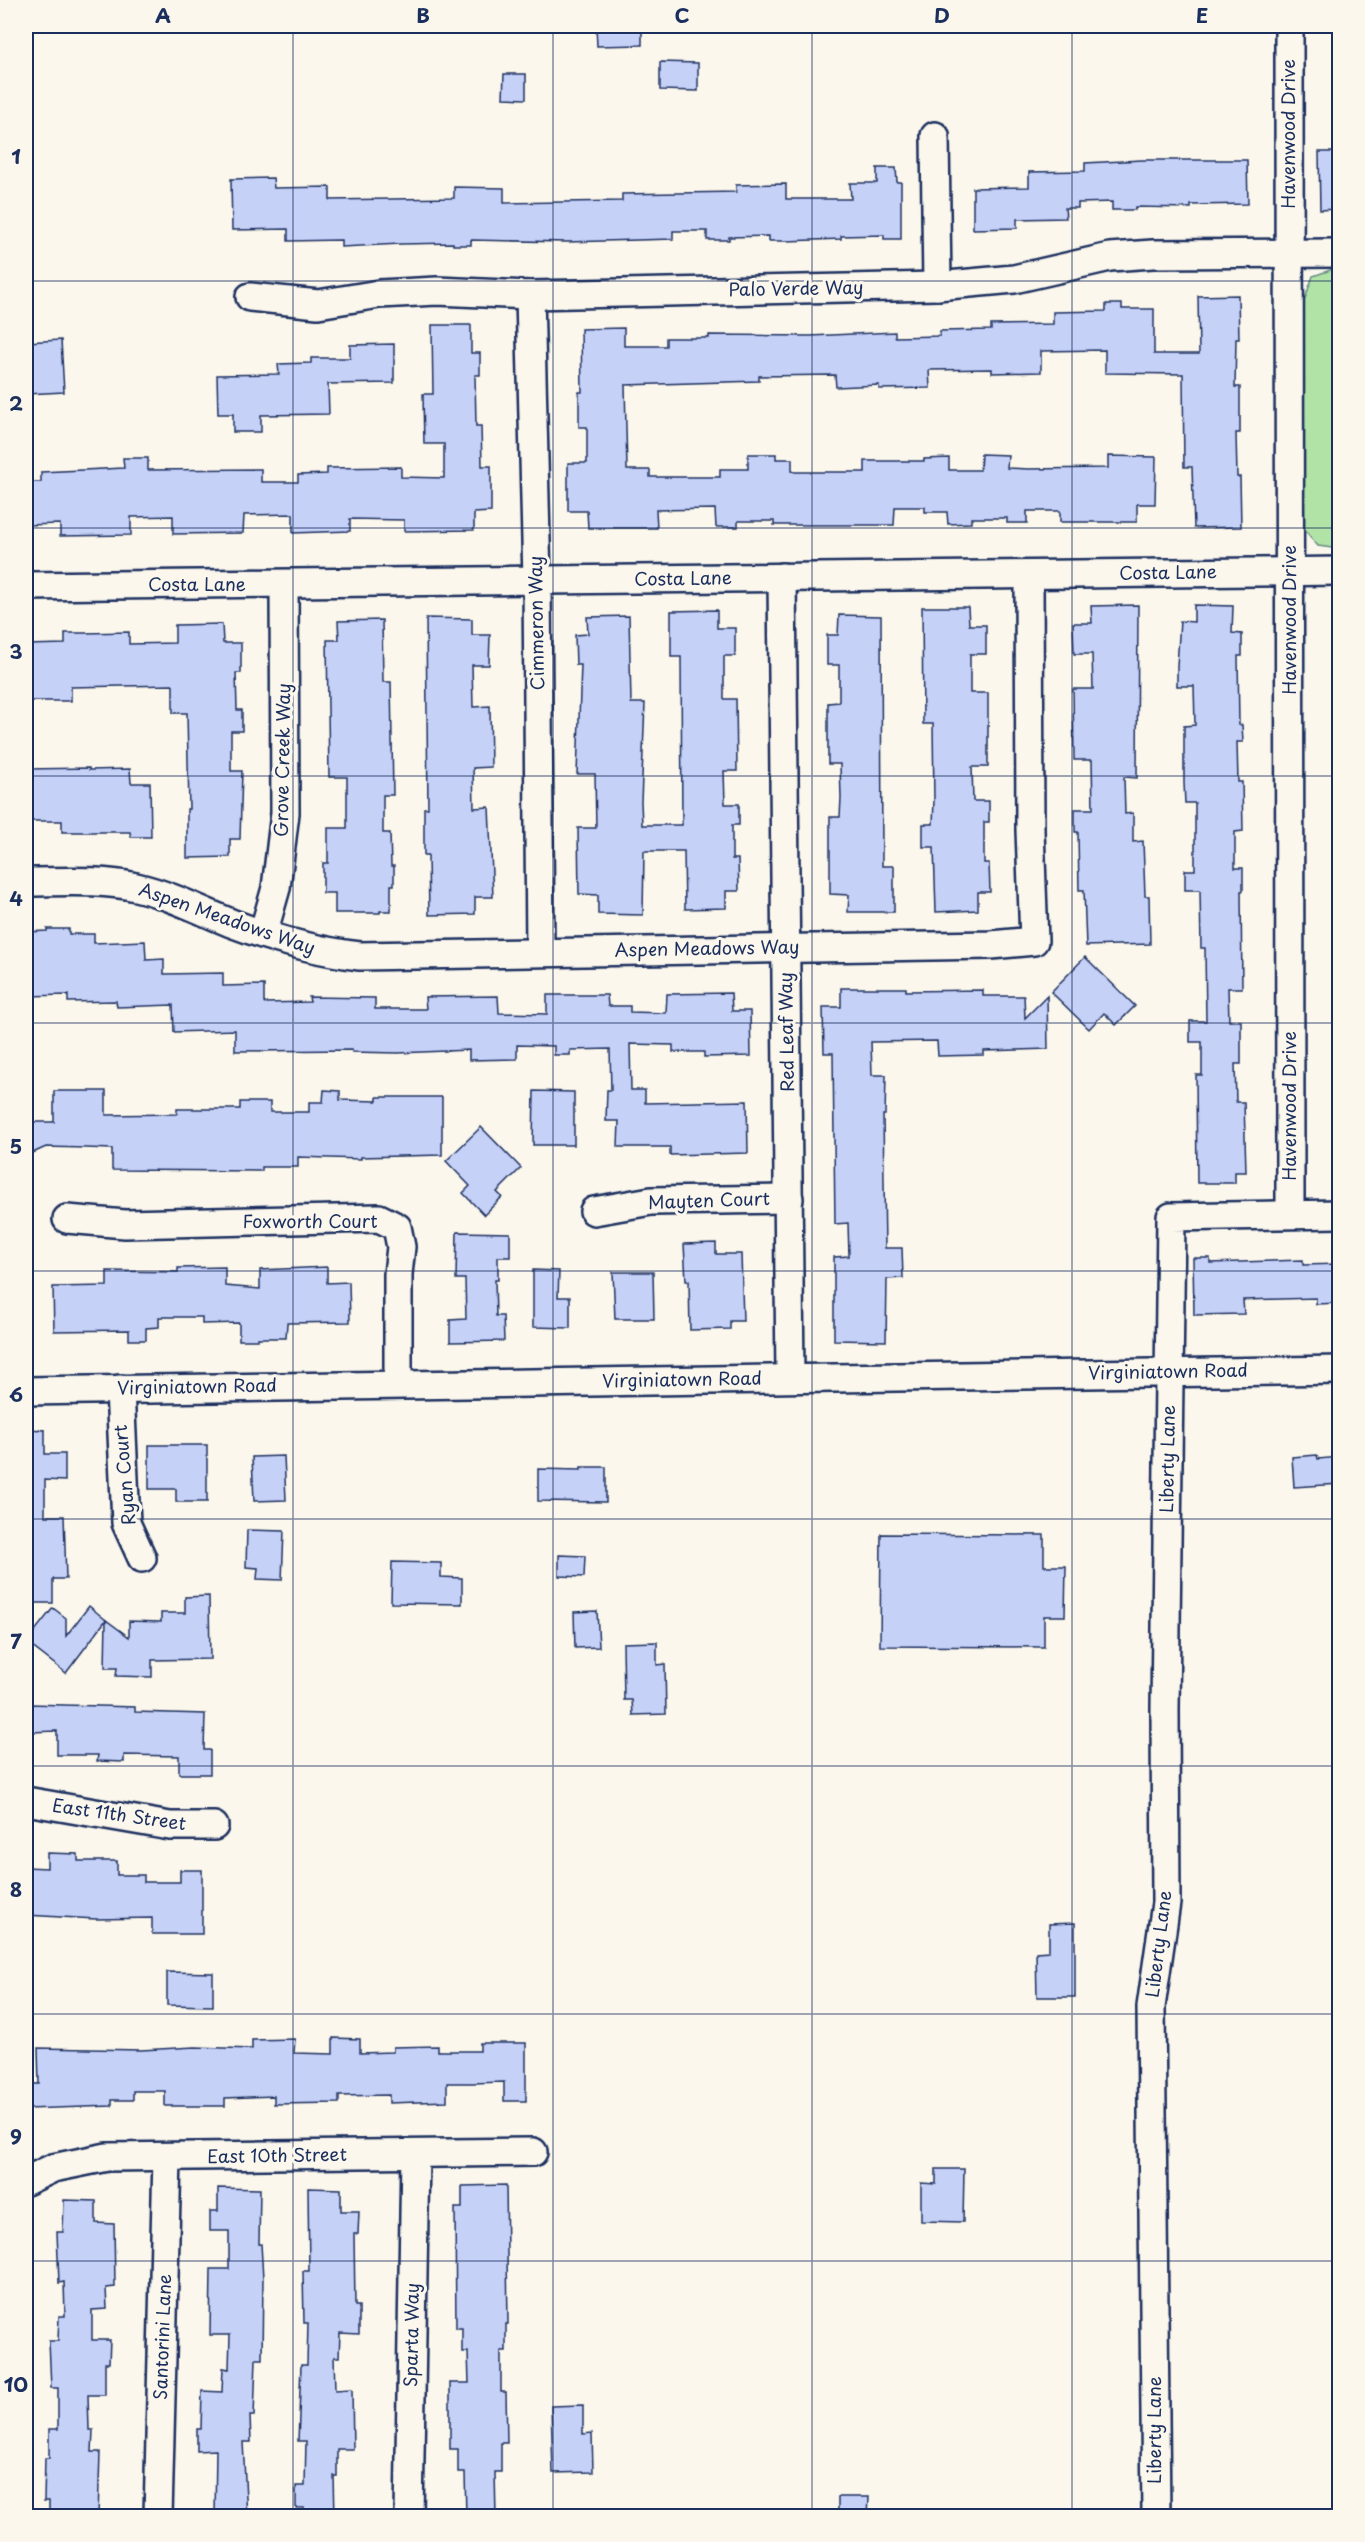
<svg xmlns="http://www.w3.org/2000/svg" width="1365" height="2542" viewBox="0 0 1365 2542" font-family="'Playpen Sans',sans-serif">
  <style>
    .green { fill: #b0e3a5; stroke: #668982; stroke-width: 1.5 }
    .building { fill: #c6d1f8; stroke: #1b2f5e; stroke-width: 1.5 }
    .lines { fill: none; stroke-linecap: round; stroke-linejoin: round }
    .minor-casing { stroke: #1b2f5e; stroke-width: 32 }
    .minor { stroke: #fbf7ec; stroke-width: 27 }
    .grid { fill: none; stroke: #1b2f5e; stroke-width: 1.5; stroke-opacity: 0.55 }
    .labels { text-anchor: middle; stroke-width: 6; stroke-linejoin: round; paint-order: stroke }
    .street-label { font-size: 18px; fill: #1b2f5e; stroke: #fbf7ec }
    .neatline { fill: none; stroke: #1b2f5e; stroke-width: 2 }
    .grid-label { font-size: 20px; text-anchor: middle; font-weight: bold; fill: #1b2f5e }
  </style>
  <rect width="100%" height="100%" fill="#fbf7ec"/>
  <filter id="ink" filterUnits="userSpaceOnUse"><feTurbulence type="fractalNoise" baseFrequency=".0167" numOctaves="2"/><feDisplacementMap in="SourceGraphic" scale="12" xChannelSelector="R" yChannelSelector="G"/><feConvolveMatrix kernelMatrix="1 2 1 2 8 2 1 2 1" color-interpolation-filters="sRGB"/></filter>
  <g filter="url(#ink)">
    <path class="green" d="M1339,267H1340L1339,549L1318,546L1304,529L1303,304L1313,276Z"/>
    <g class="building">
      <path d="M596,26H642V45L597,46Z"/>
      <path d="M660,62L698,63V91L660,90Z"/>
      <path d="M504,74H526V99L503,98Z"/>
      <path d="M1319,152H1340L1337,209L1320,210Z"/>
      <path d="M1142,160H1247L1248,204L1191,205V208L1135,207V210H1112V202L1078,203V208H1065L1066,218L1017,219V228L973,229V188L1029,187V172L1085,171V163Z"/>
      <path d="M877,168H896L897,182H901V239H884V235L841,236V239L786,241H769V236L729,237V240H707V231H673V239L567,242L471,240V245H453V243L401,244L341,247V240L288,241V229L232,230L231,179L273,178L274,188L330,187V200L454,198V187L504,188V203L622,201V194L736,192V185L786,184V199H851L850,183H877Z"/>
      <path d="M1238,295L1239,339H1236L1235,387H1240V433H1236L1237,477H1240L1241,527L1194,528L1192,467H1184L1183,374L1105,373V350L1041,351V372L992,373V369L929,370L930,388L879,389V385L836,387L835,375L759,376V381L625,385L627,470H650V477H720V469H748V454H776V459H792V471L795,472H865V461H924V459L949,458V470H980L981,454L1008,455L1007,468L1028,469L1108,468V456L1156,457L1155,504H1137V522H1060V511H1027V523H1007V518H971V523L948,524L947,512H925V507H895L894,525H774V521H738V527H716L715,509L656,510L657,528H588L587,511H568V463H587V427H579V392H582L581,329L624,328V346H666V338H709V335L810,336L895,332V337L940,336V331L991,330V325L1053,324V312L1106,311V304H1122V309H1154V354H1199L1198,296Z"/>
      <path d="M432,325H471V353H480V375H475L476,426H481L482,466H491V512L474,513V530L404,531V520L350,519V531L293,533V514L244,515L243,533L173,534V516L131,517V535L60,536V524L26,525V482H41V472L124,468L123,458H148V470L261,469V482H298V475L327,474V468L401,467V477L444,478V444H424L423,394H433Z"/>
      <path d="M61,340L64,392L26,394V342Z"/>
      <path d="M394,344V383L328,384L329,414L261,415V432H233V414H218L217,375L279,374L278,364L311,363V358H350V345Z"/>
      <path d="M1138,605L1137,778L1124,777L1125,814L1133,813V842L1143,841L1145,896H1149L1150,944L1086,946L1084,890H1079L1078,832H1075V809H1093L1092,760H1074L1073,689H1093L1092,654H1074L1073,623H1092L1091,606Z"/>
      <path d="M1194,605L1233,606L1232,633L1242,634V656H1238L1239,725H1242L1243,742H1237L1238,782H1242L1243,831L1235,832V868H1243V891H1241L1242,988H1228L1229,1021H1241V1064H1235L1236,1102H1244L1246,1172H1235V1183H1197L1196,1075H1202V1042H1190V1021H1206L1205,948H1201L1200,890H1185V870H1195V803H1185L1184,783V726L1195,725L1194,686H1177V666L1180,621L1194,622Z"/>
      <path d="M922,607H968L969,625H986V654H970V693H988V767H972L973,801H989V822H984V863H989L990,892H978V910L936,912L934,847H923V824H933L934,801L933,724H923Z"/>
      <path d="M717,610V628H735V656H724V699H736L737,771H724L725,804H739V825H732V859H738L739,891H726V908L685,909L684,851H644L643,915L598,914V895L579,894L578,828H596L595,774H577L581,665H576L575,635L588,634L587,617L629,616L631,703H645L641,802L642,825H682L681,657H671V611Z"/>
      <path d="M839,615L881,616L882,866H894V912H848L849,895L830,894V817H840L841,798L840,764H828V703L839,702V665H827V635H838Z"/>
      <path d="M426,618L472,619V635H490L489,665H472L473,707L490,706L491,767L473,768L474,808L489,807L493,897H475V914L429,915L428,855H424V808H428Z"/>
      <path d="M382,620L383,682H391L393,795H383V833H390L391,866H394V885H391V911H380V913H335V893H323V863H328V828H347V777H329L327,640H339L338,621Z"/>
      <path d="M222,624L223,643H241V673H236L237,710H242V731H231V771H242L240,839H230V857L187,858V809H189L187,713H173V685L71,687V701H26V645L65,644V633H86L129,632V644L175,643V625Z"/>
      <path d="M89,768V770L130,769L131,783H150L151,837H131L130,832H62V821H26V769Z"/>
      <path d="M47,929H69V934H94V943L145,941L146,960L164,959V974L223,973V986L264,985V1003L310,1002L309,997L375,998V1009H426L425,997L498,996L499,1013L547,1014V995H607L608,1006H630V1012L666,1013L667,994L731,993L732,1011H750L751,1056L704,1057V1052H673V1045L630,1044L631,1090H645V1103L747,1101L748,1153L670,1155V1147H618L619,1121H606L607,1090H611L610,1049L570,1050V1055H554V1046L517,1045V1059L469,1060V1050L398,1053L352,1052V1050L235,1051V1030L174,1032L173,1005L117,1007L116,1001L68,1002V995L26,996V932L47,931Z"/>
      <path d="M1085,957L1135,1006L1116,1025L1104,1013L1089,1029L1051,992Z"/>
      <path d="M841,988H906V991L983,990V996H1024L1025,1018L1047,996L1048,1049L984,1051V1055L938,1056L937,1041L871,1042L872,1075H886L885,1115H883L885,1248H902L903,1278L887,1279L886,1341L834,1340V1257L849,1256L848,1223L835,1224L833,1053H824L823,1007H841Z"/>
      <path d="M324,1090L340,1091V1100L377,1101V1097H442V1155L361,1157V1159L298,1157V1167H262V1171L112,1170V1149L86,1148L46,1147L26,1156V1122H54V1091H106V1115L177,1114V1109H240V1102H270V1112H309V1102H323Z"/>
      <path d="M534,1091L574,1092V1145H533Z"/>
      <path d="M481,1127L521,1168L497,1192L502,1197L484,1215L463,1193L470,1186L446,1161Z"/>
      <path d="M457,1232L510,1233V1257H498V1280H495L496,1316H503L504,1341L450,1342V1320L466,1319L465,1279H456Z"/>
      <path d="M716,1243V1254H741L743,1321H730V1329L690,1330L689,1281H686L684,1244Z"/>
      <path d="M1193,1258H1210V1263L1303,1260V1265L1340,1264V1303L1316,1304V1298L1243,1300L1244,1314L1194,1315Z"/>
      <path d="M225,1267V1286L260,1289V1270L327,1267V1283L349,1282L350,1322L287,1323L286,1338H258V1340H239V1323L202,1324V1317H159V1327L146,1328V1340H129V1330L54,1331L53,1287L107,1286V1271L178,1272V1268Z"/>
      <path d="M533,1270L559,1271L558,1297H570V1328L533,1327Z"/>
      <path d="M613,1272H653L654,1319H615Z"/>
      <path d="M26,1429L45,1430V1454H65V1481L45,1480V1516H64L66,1579H53V1603H26Z"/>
      <path d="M149,1445H207V1502H176V1489H149Z"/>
      <path d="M1317,1455L1318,1459L1340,1457V1484L1294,1487L1292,1457Z"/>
      <path d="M284,1456L286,1500L254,1501L252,1457Z"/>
      <path d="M581,1467H606V1502L538,1501V1469L581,1470Z"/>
      <path d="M247,1530L284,1531L282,1580L257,1579L258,1568L246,1567Z"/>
      <path d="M881,1534L1044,1535V1566H1066L1065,1616H1044V1647L880,1646Z"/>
      <path d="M559,1555L585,1556L584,1577L559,1576Z"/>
      <path d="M392,1562L441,1563V1577L462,1578V1604L391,1603Z"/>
      <path d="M209,1596L210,1659L152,1660V1677L116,1676L117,1668H105L106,1620L129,1637V1621L161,1622V1613H185V1597Z"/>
      <path d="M89,1606L106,1620L66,1673L26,1642L53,1608L66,1618V1636Z"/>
      <path d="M597,1611L599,1647L575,1648L574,1612Z"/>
      <path d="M657,1642V1665L665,1664L666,1714L633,1715L632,1700H624L623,1643Z"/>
      <path d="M29,1704L135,1707V1712L205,1714L204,1750H210V1774H179V1756L124,1755V1762L97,1761L98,1755H57V1731L30,1732Z"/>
      <path d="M47,1853L78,1854V1861H117V1875H144V1882H180V1870H202V1934H152V1918L96,1919L26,1915V1867L47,1868Z"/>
      <path d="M1075,1923V1997H1037L1036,1952L1049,1951V1924Z"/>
      <path d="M167,1972L213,1973V2006L167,2005Z"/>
      <path d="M333,2038L360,2039V2053L393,2052V2047L438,2046V2051H480V2043H526V2101H504V2082L472,2083H447V2101L389,2103V2095L339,2096V2103L274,2104V2096L225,2098V2106H165V2091H133V2100H112V2106L27,2109V2084H39L38,2048L141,2050L195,2047L252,2049V2040L295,2039L294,2053L333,2054Z"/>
      <path d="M936,2169H964L963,2222L921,2221V2183L936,2184Z"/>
      <path d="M506,2185L508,2324H506V2351H501V2392H506L507,2443H501V2472H495L496,2517H466L465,2472H458V2449H450V2383H469L468,2352H462V2328H456L455,2208H462V2186Z"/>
      <path d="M218,2188L260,2189L259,2244H261L263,2278L262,2359H256L254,2416H250L251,2442H243L247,2517H215L216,2450L197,2451V2429H201L202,2391L222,2392L223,2368L229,2369L230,2335H210L211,2269H229V2231H210V2211H218Z"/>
      <path d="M308,2188L341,2189V2211H359L358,2234H354L355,2306H359V2334L340,2333L339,2357H334L335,2390L352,2389L353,2449H337V2476H334L335,2517H304V2508H296V2486H305L306,2441H298L301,2365H307L308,2323H304L303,2271H309Z"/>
      <path d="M64,2200L96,2201V2223L114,2224L115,2287L106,2288L107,2309L92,2310V2340H110L109,2363H105V2395H88L89,2430H93L92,2452H100L98,2517H49V2501H44L45,2458H49V2429H58V2388H51L49,2341H58L59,2316H65L64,2282L59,2283L57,2232H63Z"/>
      <path d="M583,2405V2434L592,2433L593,2472L553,2473L551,2406Z"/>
      <path d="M838,2497H869L868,2517H838Z"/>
    </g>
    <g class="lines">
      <defs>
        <g id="minor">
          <path d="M1289,26L1290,1214"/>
          <path d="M935,136L937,286"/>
          <path d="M530,295L537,581L540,952"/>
          <path d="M250,297L318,304L379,294L437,291L530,295L937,286L1014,279L1110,257L1153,254L1340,253"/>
          <path d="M782,577L790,1378"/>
          <path d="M26,586L1340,571"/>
          <path d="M26,882C61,882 101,879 136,887C170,895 199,910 231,923C273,939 316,951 360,956L991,945L1034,941L1030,830L1029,575"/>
          <path d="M263,934L276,888L285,813L284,584"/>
          <path d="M594,1211L651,1201L789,1199"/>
          <path d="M67,1219L125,1224L379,1218L397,1227L401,1247L398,1274V1383"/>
          <path d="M120,1389L126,1523L142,1558"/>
          <path d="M26,1391L1340,1370"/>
          <path d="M26,1801L170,1826H214"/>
          <path d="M26,2181L53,2168L107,2157L533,2152"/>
          <path d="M158,2516L167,2158"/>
          <path d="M409,2516L415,2154"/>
          <path d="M1156,2516L1151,2007L1166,1903L1165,1710L1171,1217L1340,1214"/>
        </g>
      </defs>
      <use href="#minor" class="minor-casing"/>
      <use href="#minor" class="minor"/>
    </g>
  </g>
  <path class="grid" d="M293,26V2516M553,26V2516M812,26V2516M1072,26V2516M26,281H1340M26,528H1340M26,776H1340M26,1023H1340M26,1271H1340M26,1519H1340M26,1766H1340M26,2014H1340M26,2261H1340"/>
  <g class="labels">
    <g class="street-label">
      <text transform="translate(1289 134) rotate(-90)" y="6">Havenwood Drive</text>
      <text transform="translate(796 289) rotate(-1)" y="6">Palo Verde Way</text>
      <text transform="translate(1168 573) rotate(-1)" y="6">Costa Lane</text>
      <text transform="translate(683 579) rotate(-1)" y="6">Costa Lane</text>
      <text x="197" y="591">Costa Lane</text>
      <text transform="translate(1290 620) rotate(-90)" y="6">Havenwood Drive</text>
      <text transform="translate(537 623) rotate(-91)" y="6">Cimmeron Way</text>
      <text transform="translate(283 760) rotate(-89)" y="6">Grove Creek Way</text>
      <text transform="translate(227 919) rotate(19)" y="6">Aspen Meadows Way</text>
      <text transform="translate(707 949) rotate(-1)" y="6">Aspen Meadows Way</text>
      <text transform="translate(787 1032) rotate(-91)" y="6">Red Leaf Way</text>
      <text transform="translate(1290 1106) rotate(-90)" y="6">Havenwood Drive</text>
      <text transform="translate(709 1201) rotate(-2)" y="6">Mayten Court</text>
      <text x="310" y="1228">Foxworth Court</text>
      <text transform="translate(1168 1372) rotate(-1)" y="6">Virginiatown Road</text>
      <text transform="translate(682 1380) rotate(-1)" y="6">Virginiatown Road</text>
      <text transform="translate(197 1387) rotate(-1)" y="6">Virginiatown Road</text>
      <text transform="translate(1168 1459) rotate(-89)" y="6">Liberty Lane</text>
      <text transform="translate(125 1475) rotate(-95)" y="6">Ryan Court</text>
      <text transform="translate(119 1815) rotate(8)" y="6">East 11th Street</text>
      <text transform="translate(1159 1944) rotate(-83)" y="6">Liberty Lane</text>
      <text transform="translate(277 2156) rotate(-1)" y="6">East 10th Street</text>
      <text transform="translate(412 2335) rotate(-89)" y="6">Sparta Way</text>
      <text transform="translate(163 2337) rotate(-88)" y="6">Santorini Lane</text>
      <text transform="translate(1155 2430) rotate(-90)" y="6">Liberty Lane</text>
    </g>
  </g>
  <rect width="1365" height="2542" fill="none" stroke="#fbf7ec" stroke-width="66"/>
  <rect x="33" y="33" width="1299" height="2476" class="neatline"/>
  <g class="grid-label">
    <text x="163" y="23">A</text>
    <text x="423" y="23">B</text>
    <text x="682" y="23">C</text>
    <text x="942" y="23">D</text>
    <text x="1202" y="23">E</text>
    <text x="16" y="164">1</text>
    <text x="16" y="411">2</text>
    <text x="16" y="659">3</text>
    <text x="16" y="906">4</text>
    <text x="16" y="1154">5</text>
    <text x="16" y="1402">6</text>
    <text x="16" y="1649">7</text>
    <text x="16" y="1897">8</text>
    <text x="16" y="2144">9</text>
    <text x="16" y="2392">10</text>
  </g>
</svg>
